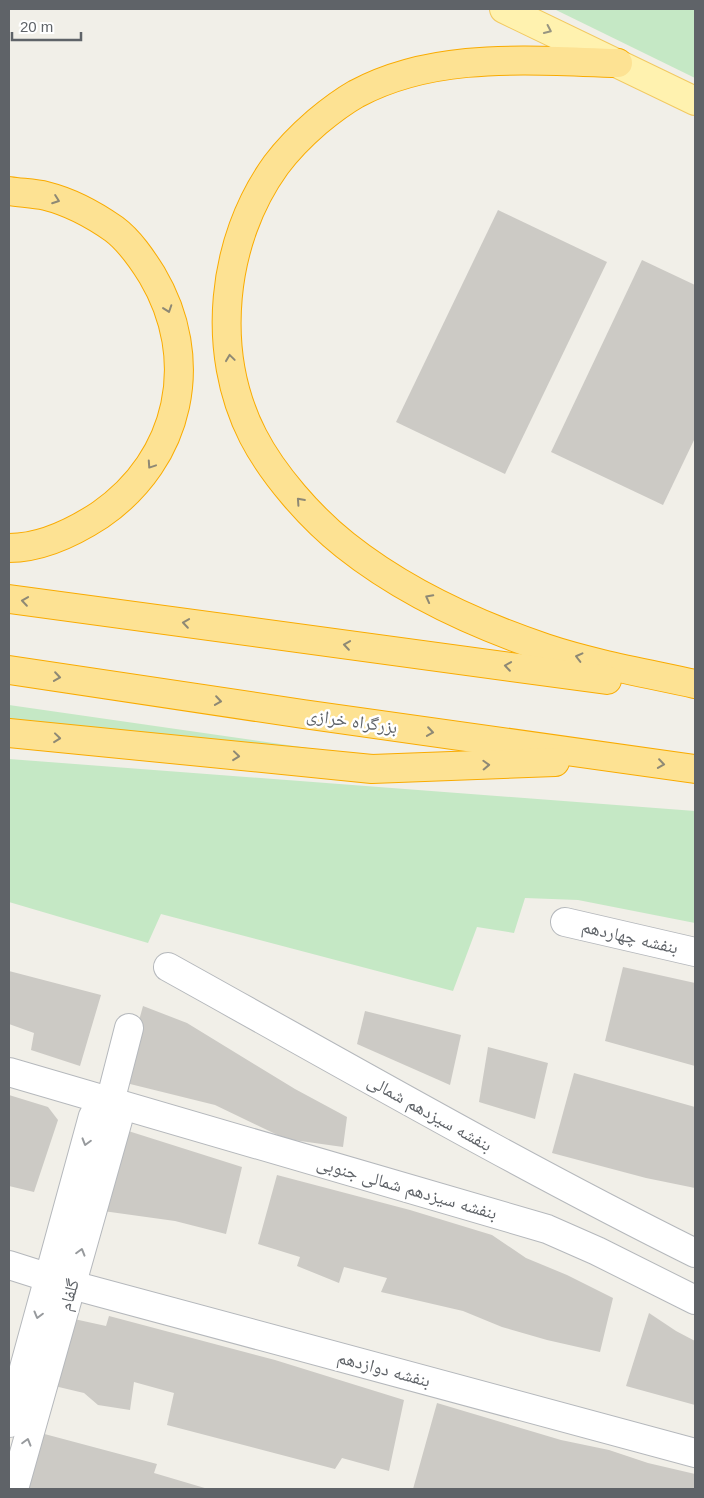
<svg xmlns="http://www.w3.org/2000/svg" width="704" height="1498" viewBox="0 0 704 1498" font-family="Helvetica,'Noto Naskh Arabic',sans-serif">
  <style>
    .green { fill: #c5e8c5 }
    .building { fill: #cccac5 }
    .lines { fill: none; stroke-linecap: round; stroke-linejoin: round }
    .minor-casing { stroke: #b5b8bc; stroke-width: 30 }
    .major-casing { stroke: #f2c960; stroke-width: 30 }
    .highway-casing { stroke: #f9ab00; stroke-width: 30 }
    .minor { stroke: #fff; stroke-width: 28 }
    .major { stroke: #fff2af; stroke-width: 28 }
    .highway { stroke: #fde293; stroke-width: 28 }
    .oneway { stroke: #979581 }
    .oneway2 { stroke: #8e8975 }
    .oneway3 { stroke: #979a9d }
    .labels { text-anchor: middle; stroke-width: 5; stroke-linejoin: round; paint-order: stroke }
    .street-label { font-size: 18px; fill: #5f6368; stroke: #fff }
  </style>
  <rect width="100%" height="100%" fill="#f1efe8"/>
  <g class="green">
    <path d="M554,9H695V78Z"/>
    <path d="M9,705L378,758L9,721Z"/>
    <path d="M9,759L695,811V923L578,900L525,898L514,933L477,927L453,991L161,914L148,943L9,902Z"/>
  </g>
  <g class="building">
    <path d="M498,210L607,262L505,474L396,422Z"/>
    <path d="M642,260L695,285V438L663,505L551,452Z"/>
    <path d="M623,967L695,983V1066L605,1041Z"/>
    <path d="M9,971L101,995L80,1066L31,1050L34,1033L9,1024Z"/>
    <path d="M143,1006L187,1023L295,1089L347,1117L343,1147L286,1139L215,1105L122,1082Z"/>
    <path d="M365,1011L461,1035L450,1085L357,1044Z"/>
    <path d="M488,1047L548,1063L535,1119L479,1102Z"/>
    <path d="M574,1073L695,1107V1188L646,1178L552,1153Z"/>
    <path d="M9,1095L48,1107L58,1120L34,1192L9,1186Z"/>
    <path d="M122,1129L242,1167L226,1234L175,1221L103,1211Z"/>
    <path d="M277,1175L410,1210L492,1235L526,1258L567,1275L613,1298L600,1352L547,1340L502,1327L463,1311L381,1292L387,1278L344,1267L339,1283L297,1266L300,1257L258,1244Z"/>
    <path d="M649,1313L676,1331L695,1341V1405L626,1386Z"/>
    <path d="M109,1316L275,1360L404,1400L389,1471L342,1458L335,1469L167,1425L174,1393L134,1382L130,1410L98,1405L84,1393L46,1384L65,1317L106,1326Z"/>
    <path d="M437,1403L561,1440L609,1450L648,1463L695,1474V1489H413Z"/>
    <path d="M37,1432L157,1464L154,1473L208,1489H20Z"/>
  </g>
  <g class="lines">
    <defs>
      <g id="minor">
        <path d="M565,922L695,952"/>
        <path d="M168,967C343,1064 516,1164 695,1253"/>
        <path d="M9,1072L547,1229L597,1251L695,1300"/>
        <path d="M9,1265L72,1285L695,1453"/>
        <path d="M9,1423L93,1116L110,1102L129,1028"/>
        <path d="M14,1489L118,1120L110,1102"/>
      </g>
      <path id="major" d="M504,9L695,101"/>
      <g id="highway">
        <path d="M618,63C530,61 436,51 356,94C342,102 329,112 317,122C302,135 288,149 276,165C221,241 210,352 253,436C273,475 311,518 345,545C404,592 474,624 545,648C593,664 645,673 695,684"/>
        <path d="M9,191C21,193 34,193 46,196C70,202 94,215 114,229C130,241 142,259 152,275C202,359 181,459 100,515C74,532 41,548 9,548"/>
        <path d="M9,599L607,680"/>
        <path d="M9,670L303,714L695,769"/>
        <path d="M9,733L372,769L555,762"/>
      </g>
    </defs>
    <use href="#minor" class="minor-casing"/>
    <use href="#major" class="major-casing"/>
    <use href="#highway" class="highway-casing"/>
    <use href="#minor" class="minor"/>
    <use href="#major" class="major"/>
    <use href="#highway" class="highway"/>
  </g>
  <defs><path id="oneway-chevron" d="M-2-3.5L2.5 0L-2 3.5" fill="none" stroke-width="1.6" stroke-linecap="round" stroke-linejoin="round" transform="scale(1.25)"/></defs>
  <use class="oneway" href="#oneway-chevron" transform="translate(548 30) rotate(25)"/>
  <g class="oneway2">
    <use href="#oneway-chevron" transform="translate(56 200) rotate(20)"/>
    <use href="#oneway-chevron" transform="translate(168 309) rotate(71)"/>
    <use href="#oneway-chevron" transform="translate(230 358) rotate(-98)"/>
    <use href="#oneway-chevron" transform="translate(151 465) rotate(124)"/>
    <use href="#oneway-chevron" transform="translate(300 501) rotate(-132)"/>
    <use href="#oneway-chevron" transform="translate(429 598) rotate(-152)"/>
    <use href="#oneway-chevron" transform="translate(25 601) rotate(-172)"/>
    <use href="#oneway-chevron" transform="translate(186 623) rotate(-172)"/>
    <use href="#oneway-chevron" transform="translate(347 645) rotate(-172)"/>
    <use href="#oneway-chevron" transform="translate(579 657) rotate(-166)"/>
    <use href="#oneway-chevron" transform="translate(508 666) rotate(-172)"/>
    <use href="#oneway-chevron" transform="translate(57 677) rotate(8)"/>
    <use href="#oneway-chevron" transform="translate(218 701) rotate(8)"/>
    <use href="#oneway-chevron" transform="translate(430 732) rotate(8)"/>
    <use href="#oneway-chevron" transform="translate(57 738) rotate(6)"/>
    <use href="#oneway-chevron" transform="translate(236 756) rotate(6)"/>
    <use href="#oneway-chevron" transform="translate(661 764) rotate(8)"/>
    <use href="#oneway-chevron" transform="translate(486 765) rotate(-2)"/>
  </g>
  <g class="oneway3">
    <use href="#oneway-chevron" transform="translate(86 1142) rotate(106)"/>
    <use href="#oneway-chevron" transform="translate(81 1252) rotate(-74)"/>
    <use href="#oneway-chevron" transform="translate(38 1315) rotate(105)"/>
    <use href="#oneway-chevron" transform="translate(27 1442) rotate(-74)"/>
  </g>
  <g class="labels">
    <g class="street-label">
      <text transform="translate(352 721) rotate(8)" y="6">بزرگراه خرازی</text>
      <text transform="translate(630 937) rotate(13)" y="6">بنفشه چهاردهم</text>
      <text transform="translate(430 1113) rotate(29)" y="6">بنفشه سیزدهم شمالی</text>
      <text transform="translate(407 1188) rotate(16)" y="6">بنفشه سیزدهم شمالی جنوبی</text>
      <text transform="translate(69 1295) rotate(-74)" y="6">گلفام</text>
      <text transform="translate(384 1369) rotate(15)" y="6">بنفشه دوازدهم</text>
    </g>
  </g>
  <rect width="704" height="1498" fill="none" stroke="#5f6368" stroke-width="20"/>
  <path d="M12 32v8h69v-8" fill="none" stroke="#5f6368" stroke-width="2.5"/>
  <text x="20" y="32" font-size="15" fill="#5f6368" stroke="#ffffff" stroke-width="4" paint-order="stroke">20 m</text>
</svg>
